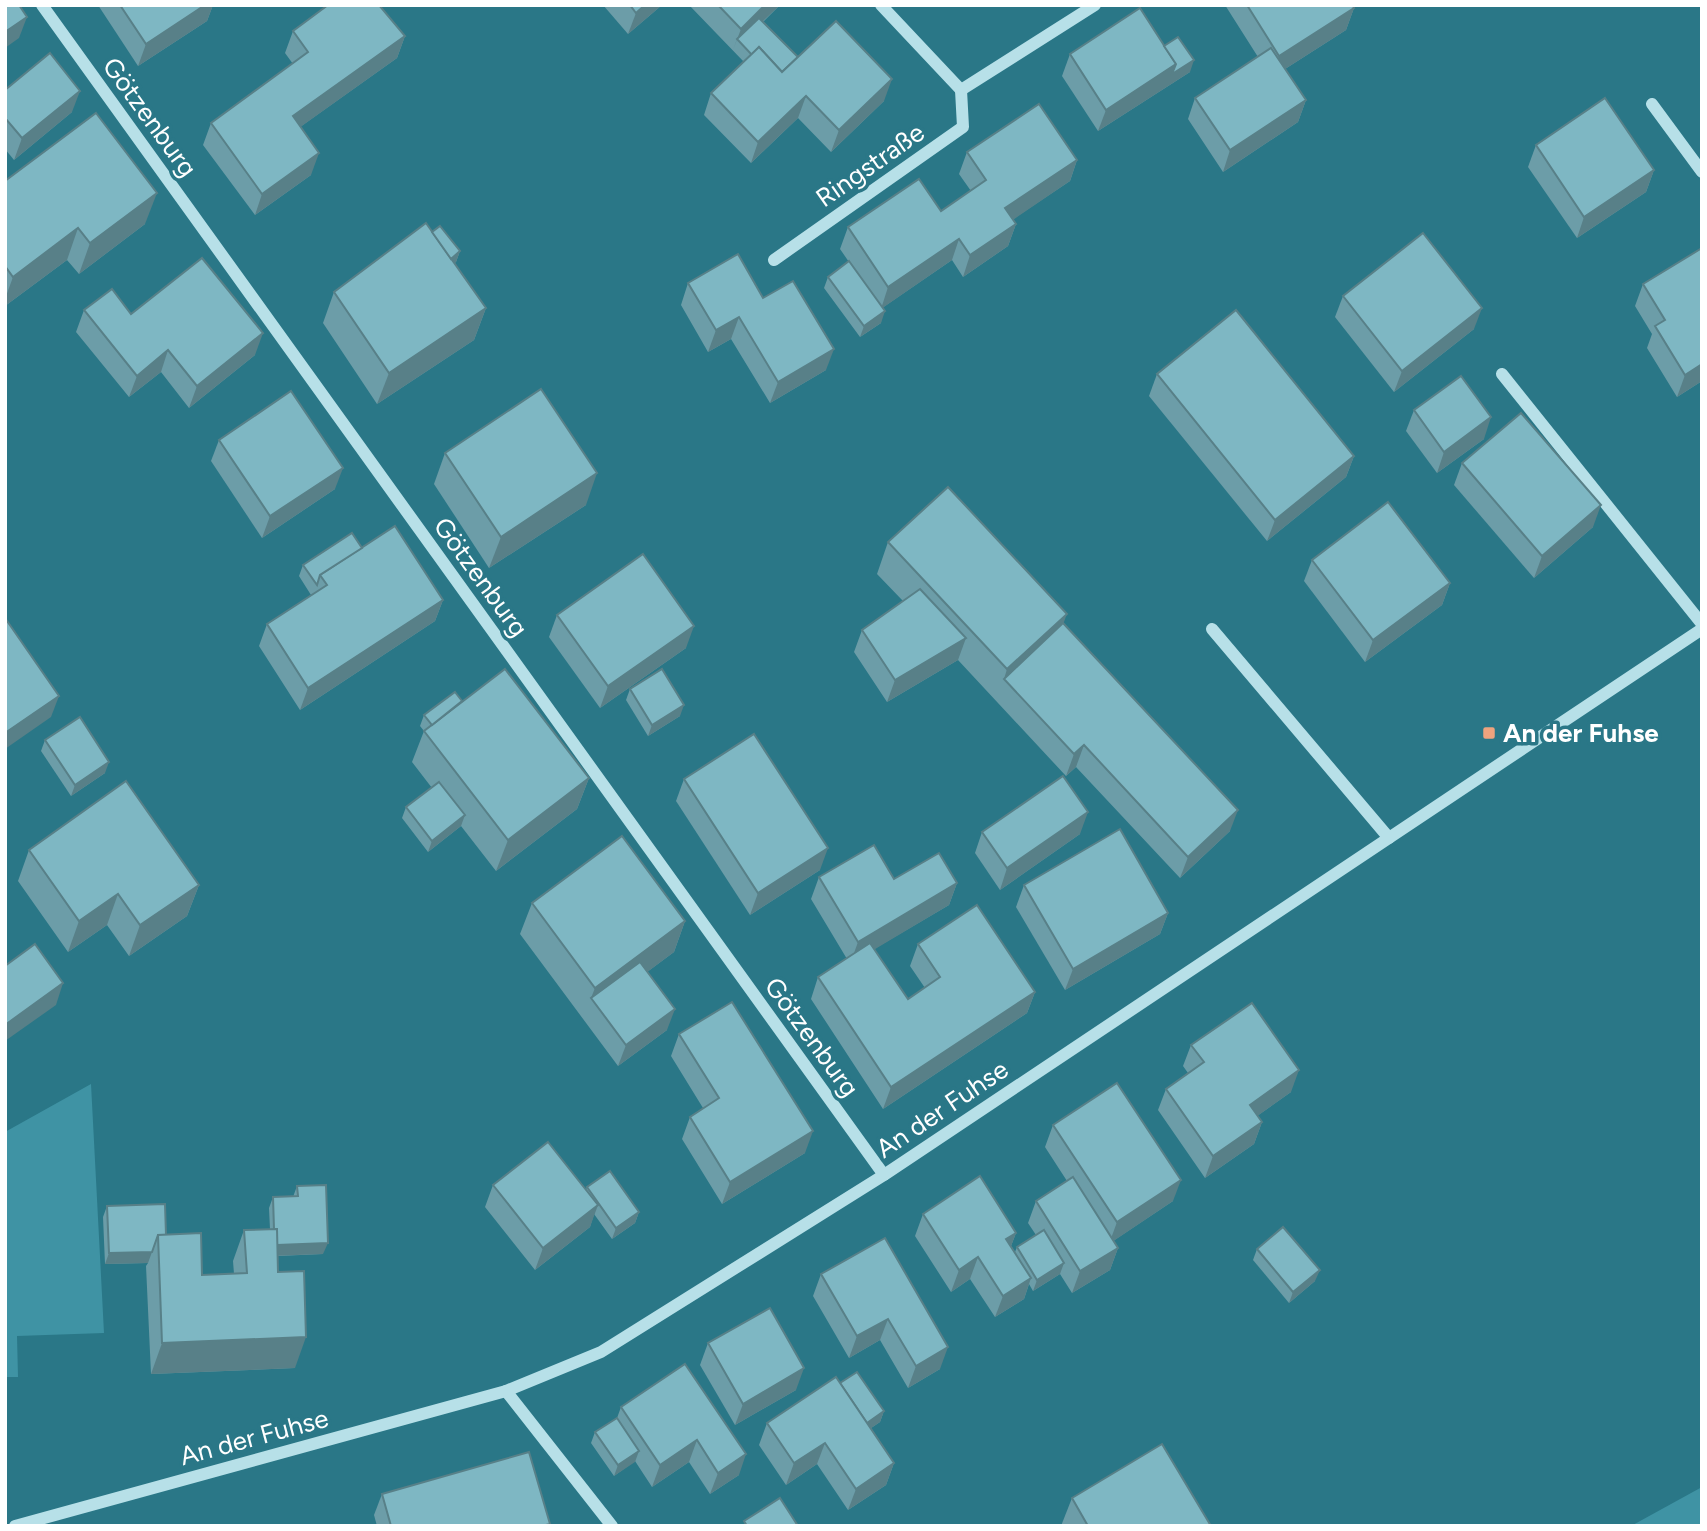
<svg xmlns="http://www.w3.org/2000/svg" width="1707" height="1531" viewBox="0 0 1707 1531" font-family="Figtree,sans-serif">
  <style>
    .green { fill: #3f93a4 }
    .lines { fill: none; stroke-linecap: round; stroke-linejoin: round }
    .minor { stroke: #b7e0e8; stroke-width: 12 }
    .wall { fill: #6c9da8 }
    .shaded-wall { fill: #588088 }
    .building { fill: #7eb7c3; stroke: #588088; stroke-width: 2 }
    .poi-dot { fill: #eea37e; stroke: #2a7787; stroke-width: 2.5 }
    .labels { text-anchor: middle; stroke-width: 7; stroke-linejoin: round; paint-order: stroke }
    .street-label { font-size: 26px; fill: #fff; stroke: #2a7787 }
    .poi-label { font-size: 26px; font-weight: bold; fill: #fff; stroke: #2a7787; text-anchor: start }
  </style>
  <rect width="100%" height="100%" fill="#2a7787"/>
  <g class="green">
    <path d="M91,1084L104,1333L17,1336L18,1377H5V1132Z"/>
    <path d="M1702,1487V1526H1631Z"/>
  </g>
  <g class="lines">
    <g class="minor">
      <path d="M42,5L884,1175"/>
      <path d="M881,5L961,90L1095,5"/>
      <path d="M1652,104L1702,172"/>
      <path d="M774,260L963,127L961,90"/>
      <path d="M1502,374L1702,624"/>
      <path d="M1212,629L1389,838"/>
      <path d="M506,1391L612,1526"/>
      <path d="M15,1526L506,1391L601,1352L884,1175L1702,629"/>
    </g>
  </g>
  <g class="wall">
    <path d="M98,5H213L207,21L138,66Z"/>
    <path d="M603,5H662L628,34Z"/>
    <path d="M689,5H780L763,22L798,57L884,101L831,152L798,118L751,163L704,115L711,93L744,62Z"/>
    <path d="M1225,5H1352L1354,8L1346,30L1285,69L1306,100L1298,122L1223,172L1188,119L1195,98L1258,57Z"/>
    <path d="M293,31L405,36L397,58L300,127L311,175L255,215L203,145L211,123L293,64L285,53Z"/>
    <path d="M1164,46L1190,72L1098,131L1062,76L1070,54Z"/>
    <path d="M5,90L72,112L14,160L5,149Z"/>
    <path d="M1536,145L1654,170L1646,192L1577,238L1528,167Z"/>
    <path d="M967,152L1077,160L1070,181L1013,219L1016,224L1008,246L963,277L952,260L882,308L881,323L860,337L824,288L828,277L849,262L840,249L848,227L941,211L971,191L959,174Z"/>
    <path d="M5,181L145,224L79,274L67,260L5,306Z"/>
    <path d="M432,232L460,251L456,262L454,263L486,308L474,340L377,404L323,323L334,292Z"/>
    <path d="M688,283L763,298L826,370L770,403L731,339L708,352L681,305Z"/>
    <path d="M1643,284L1702,381L1677,397L1647,348L1652,334L1635,306Z"/>
    <path d="M1343,296L1474,329L1394,392L1335,317Z"/>
    <path d="M84,310L131,314L255,355L189,408L161,372L129,397L76,332Z"/>
    <path d="M1157,374L1354,456L1346,477L1267,541L1149,396Z"/>
    <path d="M1414,410L1484,439L1437,473L1406,431Z"/>
    <path d="M219,440L335,489L262,538L211,461Z"/>
    <path d="M445,453L586,505L489,568L434,484Z"/>
    <path d="M1462,463L1593,527L1534,578L1454,485Z"/>
    <path d="M888,542L1063,623L1230,831L1180,878L1076,767L1066,776L958,660L887,702L854,652L862,630L903,601L877,574Z"/>
    <path d="M362,548L443,600L435,621L300,710L259,646L267,624L311,595L299,576L303,565Z"/>
    <path d="M1312,560L1450,583L1442,605L1365,662L1304,581Z"/>
    <path d="M557,615L686,648L600,708L549,637Z"/>
    <path d="M630,689L680,716L648,736L626,700Z"/>
    <path d="M462,701L589,778L577,809L496,871L461,826L428,852L402,818L406,807L432,788L412,762L424,731L420,726L424,715Z"/>
    <path d="M45,740L105,773L71,796L41,751Z"/>
    <path d="M684,779L820,870L750,915L676,801Z"/>
    <path d="M982,832L1080,834L1000,890L975,853Z"/>
    <path d="M29,850L199,885L187,916L129,956L107,925L68,952L18,881Z"/>
    <path d="M819,877L957,883L949,905L874,949L908,999L925,988L910,966L918,944L1035,992L1027,1013L883,1109L811,999L818,977L847,959L811,899Z"/>
    <path d="M1024,885L1168,913L1160,934L1065,990L1016,907Z"/>
    <path d="M532,903L685,921L674,952L647,972L667,1030L618,1066L520,934Z"/>
    <path d="M679,1034L805,1153L722,1204L682,1139L690,1117L703,1108L671,1056Z"/>
    <path d="M1191,1045L1291,1092L1257,1116L1262,1122L1254,1144L1205,1178L1158,1110L1166,1089L1188,1073L1183,1066Z"/>
    <path d="M1053,1125L1173,1201L1113,1241L1118,1248L1110,1270L1072,1293L1060,1274L1033,1291L1029,1284L1024,1299L995,1317L970,1279L951,1292L915,1236L923,1214L1016,1233L1011,1246L1015,1252L1017,1247L1036,1235L1028,1223L1036,1201L1067,1181L1045,1147Z"/>
    <path d="M493,1185L586,1190L587,1187L639,1212L635,1223L612,1239L594,1214L590,1227L535,1270L485,1207Z"/>
    <path d="M297,1186L323,1254L278,1256V1272L295,1368L151,1374L146,1266L148,1263L105,1264L103,1217L107,1206L166,1235L202,1275L234,1274L233,1261L244,1230L270,1229L269,1208L273,1197H293Z"/>
    <path d="M885,1238L940,1369L908,1388L880,1340L849,1358L813,1296L821,1274Z"/>
    <path d="M1257,1249L1315,1281L1289,1303L1253,1260Z"/>
    <path d="M708,1343L796,1390L735,1425L700,1365Z"/>
    <path d="M685,1364L739,1475L710,1494L689,1462L652,1487L635,1461L614,1476L591,1443L595,1432L617,1418L621,1407Z"/>
    <path d="M840,1383L884,1411L880,1422L871,1428L894,1463L886,1485L848,1510L817,1464L786,1485L759,1445L767,1423Z"/>
    <path d="M382,1494L550,1524L549,1526H377L374,1515Z"/>
    <path d="M1072,1498L1211,1526H1061Z"/>
  </g>
  <g class="shaded-wall">
    <path d="M205,5H213L207,21L138,66L146,44Z"/>
    <path d="M645,5H662L628,34L636,13Z"/>
    <path d="M765,5H780L740,43L737,39L733,50L741,29Z"/>
    <path d="M1354,8L1346,30L1271,78L1279,56Z"/>
    <path d="M27,17L19,38L5,48V32Z"/>
    <path d="M405,36L397,58L285,138L293,116Z"/>
    <path d="M1194,60L1190,72L1098,131L1106,110L1176,64Z"/>
    <path d="M892,79L884,101L831,152L839,130Z"/>
    <path d="M80,91L72,112L14,160L22,138Z"/>
    <path d="M806,96L798,118L751,163L758,142Z"/>
    <path d="M1306,100L1298,122L1223,172L1230,150Z"/>
    <path d="M319,153L311,175L255,215L262,194Z"/>
    <path d="M1077,160L1070,181L998,230L1005,208Z"/>
    <path d="M1654,170L1646,192L1577,238L1584,217Z"/>
    <path d="M157,193L145,224L79,274L90,243Z"/>
    <path d="M1016,224L1008,246L963,277L970,255Z"/>
    <path d="M78,228L67,260L5,306V299L13,277Z"/>
    <path d="M959,239L952,260L881,309L888,287Z"/>
    <path d="M460,251L456,262L434,280L438,269Z"/>
    <path d="M486,308L474,340L377,404L389,373Z"/>
    <path d="M1482,308L1474,329L1394,392L1402,371Z"/>
    <path d="M885,311L881,323L860,337L864,326Z"/>
    <path d="M739,317L731,339L708,352L716,330Z"/>
    <path d="M263,333L255,355L189,408L197,386Z"/>
    <path d="M834,349L826,370L770,403L778,382Z"/>
    <path d="M168,350L161,372L129,397L137,376Z"/>
    <path d="M1702,364V381L1677,397L1685,375Z"/>
    <path d="M1491,417L1484,439L1437,473L1444,452Z"/>
    <path d="M1354,456L1346,477L1267,541L1275,520Z"/>
    <path d="M343,468L335,489L262,538L270,516Z"/>
    <path d="M597,473L586,505L489,568L501,537Z"/>
    <path d="M1601,505L1593,527L1534,578L1542,556Z"/>
    <path d="M1450,583L1442,605L1365,662L1373,640Z"/>
    <path d="M443,600L435,621L300,710L308,688Z"/>
    <path d="M1067,614L1055,645L1004,679L1007,669Z"/>
    <path d="M694,626L686,648L600,708L608,686Z"/>
    <path d="M966,638L958,660L887,702L895,680Z"/>
    <path d="M59,696L51,717L5,749V733Z"/>
    <path d="M684,705L680,716L648,736L652,725Z"/>
    <path d="M1084,745L1076,767L1066,776L1074,754Z"/>
    <path d="M109,762L105,773L71,796L75,785Z"/>
    <path d="M589,778L577,809L496,871L508,840Z"/>
    <path d="M1238,810L1230,831L1180,878L1188,857Z"/>
    <path d="M1088,812L1080,834L1000,890L1007,868Z"/>
    <path d="M465,815L461,826L428,852L432,841Z"/>
    <path d="M828,848L820,870L750,915L758,893Z"/>
    <path d="M957,883L949,905L850,964L858,942Z"/>
    <path d="M199,885L187,916L129,956L140,925Z"/>
    <path d="M118,894L107,925L68,952L79,921Z"/>
    <path d="M1168,913L1160,934L1065,990L1073,969Z"/>
    <path d="M685,921L674,952L599,1008L591,998L595,988Z"/>
    <path d="M63,983L56,1005L5,1041V1025Z"/>
    <path d="M1035,992L1027,1013L883,1109L891,1087Z"/>
    <path d="M675,1009L667,1030L618,1066L626,1045Z"/>
    <path d="M1299,1070L1291,1092L1242,1127L1250,1105Z"/>
    <path d="M1262,1122L1254,1144L1205,1178L1213,1156Z"/>
    <path d="M813,1131L805,1153L722,1204L730,1182Z"/>
    <path d="M1181,1180L1173,1201L1109,1244L1117,1222Z"/>
    <path d="M598,1205L590,1227L535,1270L543,1248Z"/>
    <path d="M639,1212L635,1223L612,1239L616,1228Z"/>
    <path d="M1016,1233L1008,1254L1006,1239Z"/>
    <path d="M328,1243L323,1254L270,1256L274,1245Z"/>
    <path d="M1118,1248L1110,1270L1072,1293L1080,1271Z"/>
    <path d="M152,1252L148,1263L105,1264L109,1253Z"/>
    <path d="M978,1257L970,1279L951,1292L959,1270Z"/>
    <path d="M1064,1263L1060,1274L1033,1291L1037,1280Z"/>
    <path d="M1320,1270L1315,1281L1289,1303L1293,1292Z"/>
    <path d="M1031,1278L1024,1299L995,1317L1003,1296Z"/>
    <path d="M888,1319L880,1340L849,1358L857,1336Z"/>
    <path d="M306,1337L295,1368L151,1374L162,1343Z"/>
    <path d="M948,1347L940,1369L908,1388L916,1366Z"/>
    <path d="M804,1368L796,1390L735,1425L743,1404Z"/>
    <path d="M884,1411L880,1422L855,1439L860,1428Z"/>
    <path d="M697,1440L689,1462L652,1487L660,1465Z"/>
    <path d="M825,1443L817,1464L786,1485L794,1463Z"/>
    <path d="M639,1451L635,1462L614,1476L618,1465Z"/>
    <path d="M746,1454L739,1475L710,1494L718,1473Z"/>
    <path d="M894,1463L886,1485L848,1510L856,1489Z"/>
  </g>
  <g class="building">
    <path d="M5,5H19L27,17L5,32Z"/>
    <path d="M120,5H205L146,44Z"/>
    <path d="M328,5H379L405,36L293,116L319,153L262,194L211,123L308,52L293,31Z"/>
    <path d="M630,5H645L636,13Z"/>
    <path d="M718,5H765L741,29Z"/>
    <path d="M1247,5H1352L1354,8L1279,56Z"/>
    <path d="M1140,8L1176,64L1106,110L1070,54Z"/>
    <path d="M759,18L798,57L782,72L759,47L752,55L737,39Z"/>
    <path d="M836,21L892,79L839,130L806,96L758,142L711,93L759,47L782,72Z"/>
    <path d="M1178,37L1194,60L1172,74L1176,64L1164,46Z"/>
    <path d="M1271,48L1306,100L1230,150L1195,98Z"/>
    <path d="M50,53L80,91L22,138L5,118V90Z"/>
    <path d="M1605,98L1654,170L1584,217L1536,145Z"/>
    <path d="M1039,104L1077,160L1005,208L1016,224L970,255L959,239L888,287L848,227L919,179L941,211L986,180L967,152Z"/>
    <path d="M96,113L157,193L90,243L78,228L13,277L5,266V181Z"/>
    <path d="M426,223L486,308L389,373L334,292Z"/>
    <path d="M440,226L460,251L451,259L432,232Z"/>
    <path d="M1423,233L1482,308L1402,371L1343,296Z"/>
    <path d="M1702,248V364L1685,375L1655,326L1665,320L1643,284Z"/>
    <path d="M738,254L763,298L793,281L834,349L778,382L739,317L716,330L688,283Z"/>
    <path d="M202,258L263,333L197,386L168,350L137,376L84,310L112,289L131,314Z"/>
    <path d="M849,261L885,311L864,326L828,277Z"/>
    <path d="M1236,310L1354,456L1275,520L1157,374Z"/>
    <path d="M1461,376L1491,417L1444,452L1414,410Z"/>
    <path d="M541,389L597,473L501,537L445,453Z"/>
    <path d="M291,391L343,468L270,516L219,440Z"/>
    <path d="M1521,413L1601,505L1542,556L1462,463Z"/>
    <path d="M948,487L1067,614L1007,669L888,542Z"/>
    <path d="M1388,502L1450,583L1373,640L1312,560Z"/>
    <path d="M395,526L443,600L308,688L267,624L327,585L320,575Z"/>
    <path d="M352,533L362,548L320,575L317,585L303,565Z"/>
    <path d="M643,554L694,626L608,686L557,615Z"/>
    <path d="M920,589L966,638L895,680L862,630Z"/>
    <path d="M5,618L59,696L5,733Z"/>
    <path d="M1063,623L1238,810L1188,857L1084,745L1074,754L1004,679Z"/>
    <path d="M505,669L589,778L508,840L424,731Z"/>
    <path d="M662,669L684,705L652,725L630,689Z"/>
    <path d="M455,692L462,701L432,725L424,715Z"/>
    <path d="M80,717L109,762L75,785L45,740Z"/>
    <path d="M754,734L828,848L758,893L684,779Z"/>
    <path d="M1063,776L1088,812L1007,868L982,832Z"/>
    <path d="M126,781L199,885L140,925L118,894L79,921L29,850Z"/>
    <path d="M439,782L465,815L432,841L406,807Z"/>
    <path d="M1120,829L1168,913L1073,969L1024,885Z"/>
    <path d="M622,836L685,921L595,988L532,903Z"/>
    <path d="M874,845L894,879L939,853L957,883L858,942L819,877Z"/>
    <path d="M977,905L1035,992L891,1087L818,977L870,943L908,999L940,977L918,944Z"/>
    <path d="M35,944L63,983L5,1025V966Z"/>
    <path d="M640,962L675,1009L626,1045L591,998Z"/>
    <path d="M732,1002L813,1131L730,1182L690,1117L719,1098L679,1034Z"/>
    <path d="M1252,1003L1299,1070L1250,1105L1262,1122L1213,1156L1166,1089L1204,1062L1191,1045Z"/>
    <path d="M1117,1083L1181,1180L1117,1222L1053,1125Z"/>
    <path d="M548,1142L598,1205L543,1248L493,1185Z"/>
    <path d="M610,1171L639,1212L616,1228L587,1187Z"/>
    <path d="M980,1176L1016,1233L1006,1239L1031,1278L1003,1296L978,1257L959,1270L923,1214Z"/>
    <path d="M1073,1177L1118,1248L1080,1271L1036,1201Z"/>
    <path d="M326,1185L328,1243L277,1245V1229H274L273,1197L298,1196L297,1186Z"/>
    <path d="M165,1204L166,1235H158L152,1252L109,1253L107,1206Z"/>
    <path d="M1283,1227L1320,1270L1293,1292L1257,1249Z"/>
    <path d="M277,1229L278,1272L304,1271L306,1337L162,1343L158,1235L201,1233L202,1275L247,1273L244,1230Z"/>
    <path d="M1044,1230L1064,1263L1037,1280L1017,1247Z"/>
    <path d="M885,1238L948,1347L916,1366L888,1319L857,1336L821,1274Z"/>
    <path d="M770,1308L804,1368L743,1404L708,1343Z"/>
    <path d="M685,1364L746,1454L718,1473L697,1440L660,1465L621,1407Z"/>
    <path d="M857,1372L884,1411L867,1423L840,1383Z"/>
    <path d="M836,1377L894,1463L856,1489L825,1443L794,1463L767,1423Z"/>
    <path d="M617,1418L639,1451L618,1465L595,1432Z"/>
    <path d="M1162,1444L1211,1526H1088L1072,1498Z"/>
    <path d="M529,1452L550,1524L542,1526H391L382,1494Z"/>
    <path d="M780,1498L798,1526H747L744,1521Z"/>
  </g>
  <rect class="poi-dot" x="1482" y="726" width="14" height="14" rx="3.5"/>
  <g class="labels">
    <g class="street-label">
      <text transform="translate(150 117) rotate(54)" y="9">Götzenburg</text>
      <text transform="translate(870 165) rotate(-35)" y="9">Ringstraße</text>
      <text transform="translate(481 577) rotate(54)" y="9">Götzenburg</text>
      <text transform="translate(812 1037) rotate(54)" y="9">Götzenburg</text>
      <text transform="translate(942 1109) rotate(-34)" y="9">An der Fuhse</text>
      <text transform="translate(254 1437) rotate(-15)" y="9">An der Fuhse</text>
    </g>
    <g class="poi-label">
      <text x="1503" y="742">An der Fuhse</text>
    </g>
  </g>
  <rect width="1707" height="1531" fill="none" stroke="#ffffff" stroke-width="14"/>
</svg>
